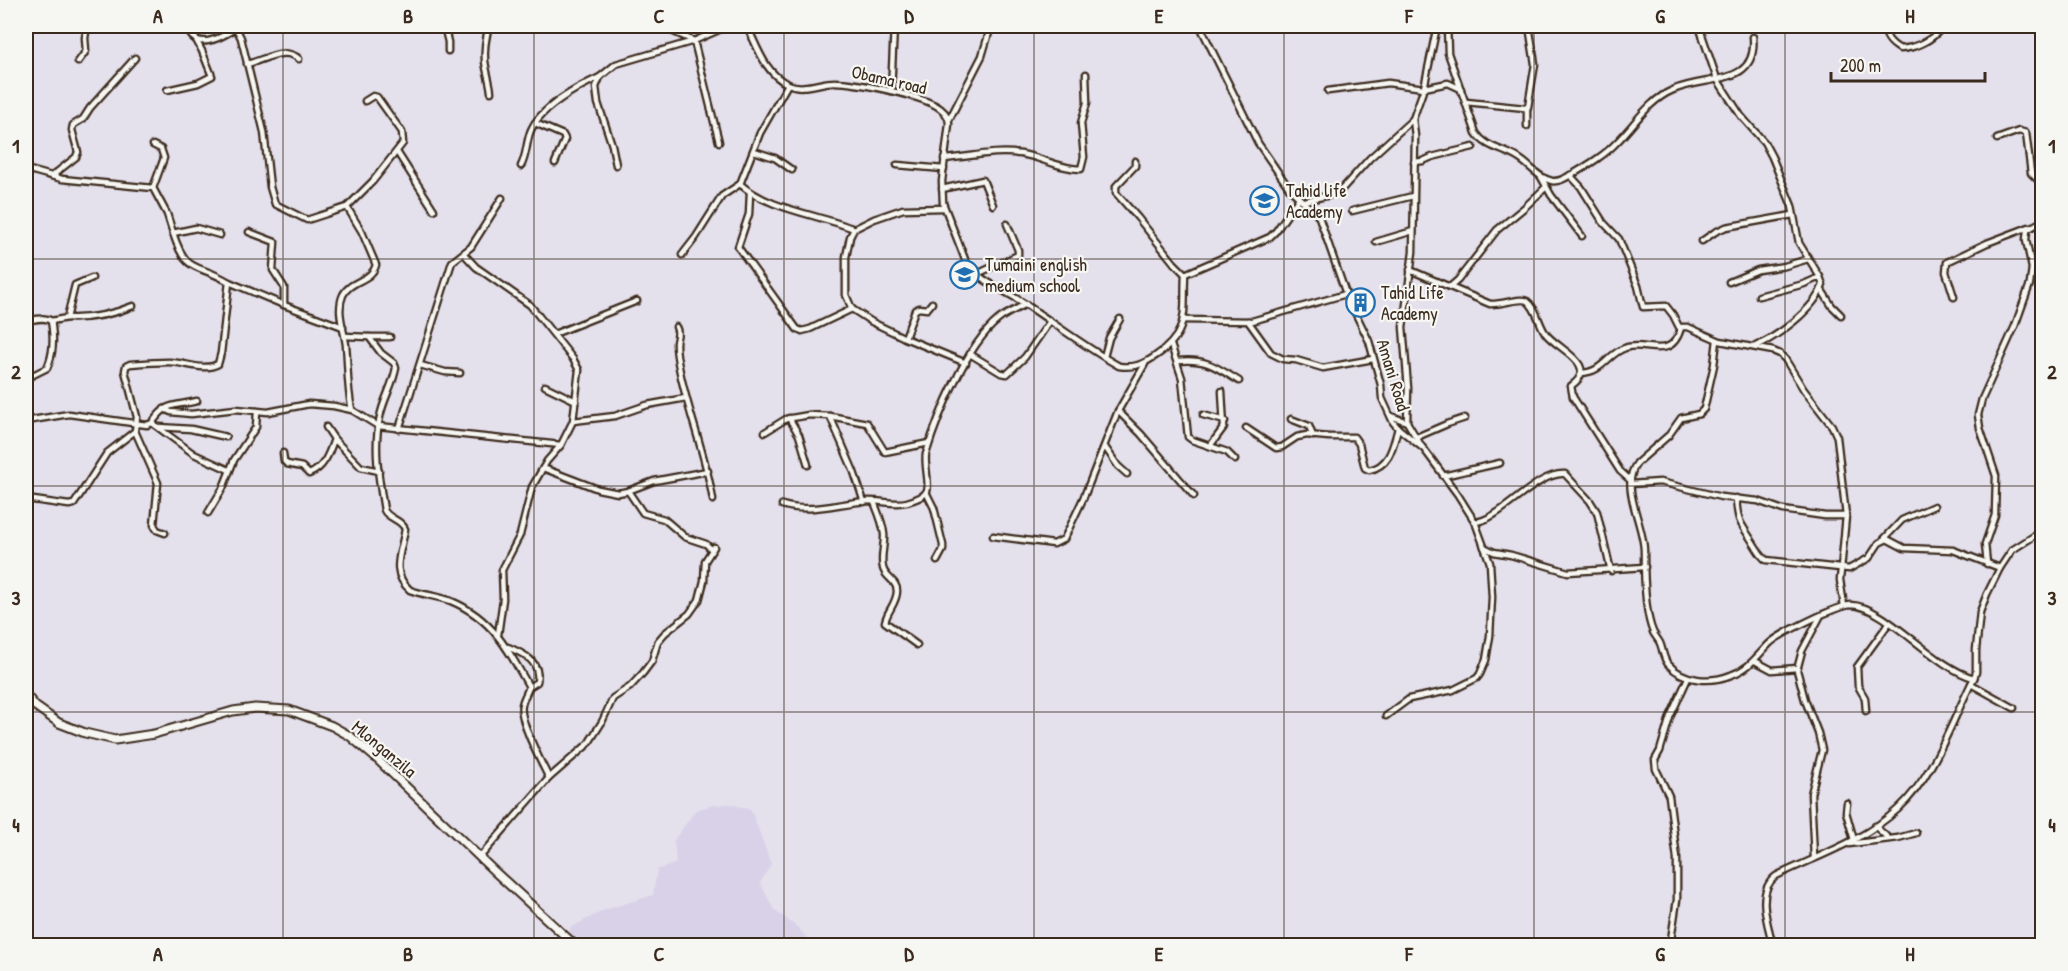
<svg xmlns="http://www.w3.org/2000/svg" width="2068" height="971" viewBox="0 0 2068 971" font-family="'Patrick Hand',sans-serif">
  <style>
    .built { fill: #d8d1e8 }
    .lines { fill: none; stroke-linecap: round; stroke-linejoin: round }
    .street-casing { stroke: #3b2a1e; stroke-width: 9 }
    .secondary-casing { stroke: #3b2a1e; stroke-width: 11 }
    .street { stroke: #f6f6f2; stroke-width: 4.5 }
    .secondary { stroke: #f6f6f2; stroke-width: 7 }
    .grid { fill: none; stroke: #3b2a1e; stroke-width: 1.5; stroke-opacity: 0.55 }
    .labels { text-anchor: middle; stroke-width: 4.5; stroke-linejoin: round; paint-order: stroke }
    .street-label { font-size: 18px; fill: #3b2a1e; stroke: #f6f6f2 }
    .poi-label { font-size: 18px; fill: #3b2a1e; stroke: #f6f6f2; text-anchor: start }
    .neatline { fill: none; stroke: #3b2a1e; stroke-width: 2 }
    .grid-label { font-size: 20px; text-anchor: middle; font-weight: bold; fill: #3b2a1e }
  </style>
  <rect width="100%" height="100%" fill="#e4e0ec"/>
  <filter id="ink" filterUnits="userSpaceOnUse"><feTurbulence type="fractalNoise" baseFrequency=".0167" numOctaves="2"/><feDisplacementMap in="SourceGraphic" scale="12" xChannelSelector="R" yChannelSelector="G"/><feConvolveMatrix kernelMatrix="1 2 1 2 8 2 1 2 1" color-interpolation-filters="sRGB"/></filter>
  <g filter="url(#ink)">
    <path class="built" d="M731,804L751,810L771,864L760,883L774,910L798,928L813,945H571L570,928L605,910L653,895L657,870L676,863L674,840L696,810L714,805Z"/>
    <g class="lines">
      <defs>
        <g id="street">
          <path d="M187,26C194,53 221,38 236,28"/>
          <path d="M444,26L448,42V51"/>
          <path d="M489,26C486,37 484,50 485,61C486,71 490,81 491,92"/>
          <path d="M660,26L694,41L719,142"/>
          <path d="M747,26C757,46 765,74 788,84C803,91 820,82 834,82C855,82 926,96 941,109C946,113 949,118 949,124L942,181L943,203L966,262C980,282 1003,289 1022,302C1054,323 1085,347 1119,366C1133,368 1142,365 1154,357C1191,333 1183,312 1185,274L1270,237L1276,231L1299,198"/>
          <path d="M1200,26L1258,143L1289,188L1319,217L1346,294L1369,341L1381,385L1382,398L1393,422L1398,428L1424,449L1458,495L1475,522L1490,563L1492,597L1490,636L1486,660L1480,674L1477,678L1453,690L1409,699L1386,716"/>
          <path d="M1447,26L1448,53L1476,133C1486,148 1504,149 1518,158C1530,165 1538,178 1552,181C1560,182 1565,178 1573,174C1588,165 1605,155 1617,142C1635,124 1649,100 1673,90C1707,75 1758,87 1753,37"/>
          <path d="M1699,26L1717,79L1741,116L1764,142L1772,157L1792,206L1799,243L1820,277L1823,285C1814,310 1777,337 1754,347"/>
          <path d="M1885,26C1884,36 1891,44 1900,49C1914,48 1928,42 1938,32V26"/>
          <path d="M26,27L36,26"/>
          <path d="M236,28L241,38L264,132L270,187L275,204L307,220L347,207"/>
          <path d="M78,62L86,51L85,38L87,26"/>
          <path d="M247,64C265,60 284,46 299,59"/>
          <path d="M167,90L198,83L212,76L202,51L194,36"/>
          <path d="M891,91L894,26"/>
          <path d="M1328,91L1388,83L1424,88L1448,83L1461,89"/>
          <path d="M1466,102L1525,108L1528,107L1535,64L1529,26"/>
          <path d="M1527,108V126"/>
          <path d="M949,120L982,56L991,26"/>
          <path d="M535,123L563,135L565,139L555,163"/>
          <path d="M1997,139L2019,131L2026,133L2031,173L2040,182L2042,194"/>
          <path d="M754,151L775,158L792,170"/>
          <path d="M397,152L434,210"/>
          <path d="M944,159C970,157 995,150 1021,154C1041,157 1060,169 1081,169L1084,157L1081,123L1087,103L1086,74"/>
          <path d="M1135,161V166L1116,186V193L1138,218L1174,263L1185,274"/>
          <path d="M1414,162L1423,161L1432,157L1473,147"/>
          <path d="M616,165L612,145L598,103L596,87L600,77L616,64L694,41L728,26"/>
          <path d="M897,165L944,169"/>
          <path d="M521,166C527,155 526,142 531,130C541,107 578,87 600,77"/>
          <path d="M26,169L62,179L153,188L167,214L173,233L196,228L220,235"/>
          <path d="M1570,175L1581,187L1603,222L1619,239L1638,286L1643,307L1666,306L1673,315L1679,327H1688L1720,341L1773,351L1780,354L1785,359L1804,390L1832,426L1837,437L1846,516L1840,580L1844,606"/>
          <path d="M52,176L76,157L78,152L72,130L73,125L83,119L90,108L135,58"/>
          <path d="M1541,177L1551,195L1582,236"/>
          <path d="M740,184C770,210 818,214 854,229"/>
          <path d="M153,188L164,158L161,149L153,145"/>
          <path d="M942,189L983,180L993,205"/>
          <path d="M750,192L749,214L738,247L797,329L802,331L810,329L852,309"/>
          <path d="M1304,201L1330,195L1342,189L1370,158L1413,119"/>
          <path d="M944,208L903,209L874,219L854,229L850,237L846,257V295L852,309L872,322L905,338L966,363"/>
          <path d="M1352,211L1413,196"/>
          <path d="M249,232L275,242L273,270L284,287V305"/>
          <path d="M1702,241L1715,232L1726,227L1793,215"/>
          <path d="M1376,242L1413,231"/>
          <path d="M464,254L476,267L530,305L573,359L579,370L573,421L561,445L547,461L532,487L520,535L502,570L503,599L498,635"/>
          <path d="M682,255L696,237L722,196L740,184L760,133L788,84"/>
          <path d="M1410,270L1490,304C1501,305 1521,297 1527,301C1537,308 1539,325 1546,334C1557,349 1601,365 1571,386L1573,397L1620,471L1630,480"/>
          <path d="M977,274L1018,255V250L1007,224"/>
          <path d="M229,282L284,305L343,327"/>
          <path d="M1729,282L1758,270L1785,266L1808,259"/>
          <path d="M1450,287L1458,280L1497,230L1525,207L1546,187"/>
          <path d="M1821,289L1832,306L1841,315"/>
          <path d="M1759,296L1804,284L1820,277"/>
          <path d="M1954,297L1946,272L1947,262L1987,243L2029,227"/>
          <path d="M67,318C90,319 111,315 133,306"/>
          <path d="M1183,320L1252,321L1346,294"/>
          <path d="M26,321C34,320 44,316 51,321C54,337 54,353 47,368L29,377L26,383"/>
          <path d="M51,321L67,318L75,285L92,278"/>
          <path d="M1248,321L1271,353L1283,359L1296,360L1323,368L1373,359"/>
          <path d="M676,327C680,334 676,337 676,344C676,354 678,363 680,372C689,415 706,456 713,500"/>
          <path d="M554,334L637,301"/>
          <path d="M345,336L369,337L381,353L394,363L396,368C393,385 383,400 380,417C373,447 379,480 384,510C388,519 401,519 405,529C402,551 389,572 410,590C423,595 438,596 451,601C492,618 509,650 529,687C527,693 523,699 522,705C518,719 542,764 549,778L588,744L602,722L613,698L630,687L643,673L652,661L658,641L665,633L689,614L699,600L704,581L705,561L714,547"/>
          <path d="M369,337H390"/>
          <path d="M905,338L915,310L919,308L927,309L932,303"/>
          <path d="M1717,340L1714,365L1704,409L1699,414L1681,418L1669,435L1637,463C1619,486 1644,524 1644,551C1644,571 1645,614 1653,632C1655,636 1658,639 1660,643C1663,650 1663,658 1668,664C1684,682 1711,683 1731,675C1749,669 1757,656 1769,644C1779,634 1838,605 1851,605C1886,606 1933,667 1974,678"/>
          <path d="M1171,345L1182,378L1188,437L1192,440L1227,452L1235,460"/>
          <path d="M970,354L1001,373L1007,374L1025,357L1050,321"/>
          <path d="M1104,357L1109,338L1120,319"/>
          <path d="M1178,361C1206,358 1216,367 1239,381"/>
          <path d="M420,365L445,372L460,373"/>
          <path d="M1581,373C1604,372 1607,354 1625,348C1645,340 1671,363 1681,328"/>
          <path d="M545,386L576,401"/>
          <path d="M164,409L171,412L191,414L236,409L268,412L309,404L334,406L352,410L378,426L561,445"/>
          <path d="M352,410C347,388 348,367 346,345C344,329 336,311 343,295C350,280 372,281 376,265L362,232L347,207L373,181L403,143L402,132L377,97L373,96L365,101"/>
          <path d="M1118,411L1141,434L1194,496"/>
          <path d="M1203,415L1225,421"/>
          <path d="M830,416L854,472L864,502"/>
          <path d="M1391,416L1407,422L1422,447"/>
          <path d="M789,418L799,435L808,465"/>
          <path d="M1291,419L1309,426L1313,436"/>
          <path d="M26,421L69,414L147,425L152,423C168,401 172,407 197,401"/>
          <path d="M573,421L615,416L647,405L686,398"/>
          <path d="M1407,422L1408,388L1403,327L1413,252L1415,136L1413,119L1424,88L1437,26"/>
          <path d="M152,423L194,454L229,470"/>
          <path d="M159,427L191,429L226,437"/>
          <path d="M1246,428L1276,448L1282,447L1297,437L1307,435L1329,437H1354L1359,444L1365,468L1369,470C1390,466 1393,446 1398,428"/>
          <path d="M399,429L452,262L471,247L502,198"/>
          <path d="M765,432L786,419L809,415L830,416L867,423L885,452L929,443"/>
          <path d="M1417,437L1447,424L1465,418"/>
          <path d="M334,439L361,467L379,471"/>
          <path d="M1210,446L1224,427L1222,391"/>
          <path d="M1105,447L1118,466L1127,474"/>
          <path d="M283,453L284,461L287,464L302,467L309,474C324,468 329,454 334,439L326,427"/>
          <path d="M543,468L598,489L618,493L628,491L654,481L708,471"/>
          <path d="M1443,476L1500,463"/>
          <path d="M1631,484L1660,482L1721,497L1758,501L1783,510L1825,516H1846"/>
          <path d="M628,491L643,513L664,519L685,537L706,544L711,549"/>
          <path d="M926,492L934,508L943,545V550L937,561"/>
          <path d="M1736,498C1738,526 1741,522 1754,544C1758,550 1760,555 1766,560L1849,569L1869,558L1879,543L1887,539L1904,548L1953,550L2000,568"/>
          <path d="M26,499L69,505L74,504L107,453L135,431"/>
          <path d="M874,502C878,512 883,523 884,534C885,545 880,556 883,568C885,578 897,580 897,591C897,603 887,611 885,622L917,645"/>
          <path d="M782,505C811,514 841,502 870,501C882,501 895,505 907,502C914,500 924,497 927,491C930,485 924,464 926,454C938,415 966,346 998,320C1006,313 1017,309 1026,304"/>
          <path d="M208,513L223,488L234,460L256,427L257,411"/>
          <path d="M1475,522C1500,521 1537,471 1565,474L1590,501L1597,512L1611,571"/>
          <path d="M165,533L157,530L154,525L158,483L135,431L137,417L125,371L126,366L130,364C143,363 156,362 169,362C185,362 203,372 218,364L221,353L229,282C196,262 187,276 173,233"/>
          <path d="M993,536L1054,544L1064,539L1083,499L1118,411L1145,364"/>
          <path d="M1884,539L1902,520L1934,506"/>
          <path d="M1484,547L1494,552L1511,555L1568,572L1645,567"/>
          <path d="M1987,564L1985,544L1995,515L1996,476L1980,428L1978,415L1982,399L2015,326L2030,284L2032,268L2026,240L2027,230L2042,221"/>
          <path d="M508,647C524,654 541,661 537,682L529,687"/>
          <path d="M1755,661L1772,670L1797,668"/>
          <path d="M1971,684L2014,708"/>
          <path d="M1866,711L1865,698L1858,686L1857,667L1889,623"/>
          <path d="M1847,803L1846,812L1854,840"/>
          <path d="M1875,826L1888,838"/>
          <path d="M1849,844L1898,838L1916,833"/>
          <path d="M480,857L549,778"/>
          <path d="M1814,858L1811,794L1822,750L1818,733L1805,700L1797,670L1802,651L1820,617"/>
          <path d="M1670,946L1677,900V859L1669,796L1656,769L1655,760L1660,751L1670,717L1688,678"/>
          <path d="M1773,946C1768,924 1755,892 1776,876C1817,856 1864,841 1898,809C1935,775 1951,722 1974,678L1976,672V650L1980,612L1987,594L2000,568L2012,550L2042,531"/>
        </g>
        <path id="secondary" d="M26,695L35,706L59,723L85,733L115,740L154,734L233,711L255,708L289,710L332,726L350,736L377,759L493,870L576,946"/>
      </defs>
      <use href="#street" class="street-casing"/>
      <use href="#secondary" class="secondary-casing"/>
      <use href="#street" class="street"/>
      <use href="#secondary" class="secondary"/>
    </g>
  </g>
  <path class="grid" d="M283,26V946M534,26V946M784,26V946M1034,26V946M1284,26V946M1534,26V946M1785,26V946M26,259H2042M26,486H2042M26,712H2042"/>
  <defs>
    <symbol id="school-ring" viewBox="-11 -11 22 22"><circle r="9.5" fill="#f6f6f2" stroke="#1f6fb2" stroke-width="1.5"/><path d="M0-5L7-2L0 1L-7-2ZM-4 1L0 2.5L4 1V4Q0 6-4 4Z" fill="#1f6fb2"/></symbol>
    <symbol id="building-ring" viewBox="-11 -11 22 22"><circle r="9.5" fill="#f6f6f2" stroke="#1f6fb2" stroke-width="1.5"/><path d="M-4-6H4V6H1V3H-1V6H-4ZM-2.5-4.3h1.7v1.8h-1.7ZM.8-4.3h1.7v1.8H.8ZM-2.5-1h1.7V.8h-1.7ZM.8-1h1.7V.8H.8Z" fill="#1f6fb2"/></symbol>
  </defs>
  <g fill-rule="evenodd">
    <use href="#school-ring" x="1248" y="184" width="33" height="33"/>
    <use href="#school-ring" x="948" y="258" width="33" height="33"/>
    <use href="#building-ring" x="1344" y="286" width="33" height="33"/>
  </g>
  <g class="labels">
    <g class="street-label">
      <text transform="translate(889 80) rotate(13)" y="6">Obama road</text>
      <text transform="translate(1393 375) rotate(73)" y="6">Amani Road</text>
      <text transform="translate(384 749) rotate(40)" y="6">Mlonganzila</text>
    </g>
    <g class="poi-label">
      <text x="1286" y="197">Tahid life<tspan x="1286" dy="21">Academy</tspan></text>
      <text x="985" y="271">Tumaini english<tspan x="985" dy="21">medium school</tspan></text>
      <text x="1381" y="299">Tahid Life<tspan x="1381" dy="21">Academy</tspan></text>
    </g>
  </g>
  <rect width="2068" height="971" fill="none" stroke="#f6f6f2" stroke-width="66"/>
  <path d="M1831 72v9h154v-9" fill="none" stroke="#3b2a1e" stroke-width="3"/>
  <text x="1840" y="72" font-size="18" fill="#3b2a1e" stroke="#f6f6f2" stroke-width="4.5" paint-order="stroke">200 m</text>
  <rect x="33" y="33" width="2002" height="905" class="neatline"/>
  <g class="grid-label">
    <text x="158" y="23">A</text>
    <text x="408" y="23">B</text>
    <text x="659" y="23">C</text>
    <text x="909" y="23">D</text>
    <text x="1159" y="23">E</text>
    <text x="1409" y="23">F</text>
    <text x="1660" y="23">G</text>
    <text x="1910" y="23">H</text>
    <text x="16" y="153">1</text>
    <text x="2052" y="153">1</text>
    <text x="16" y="379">2</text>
    <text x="2052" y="379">2</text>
    <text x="16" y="605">3</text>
    <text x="2052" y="605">3</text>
    <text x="16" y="832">4</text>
    <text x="2052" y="832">4</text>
    <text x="158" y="961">A</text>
    <text x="408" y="961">B</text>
    <text x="659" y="961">C</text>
    <text x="909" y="961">D</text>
    <text x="1159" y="961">E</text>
    <text x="1409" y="961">F</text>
    <text x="1660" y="961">G</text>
    <text x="1910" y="961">H</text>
  </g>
</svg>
